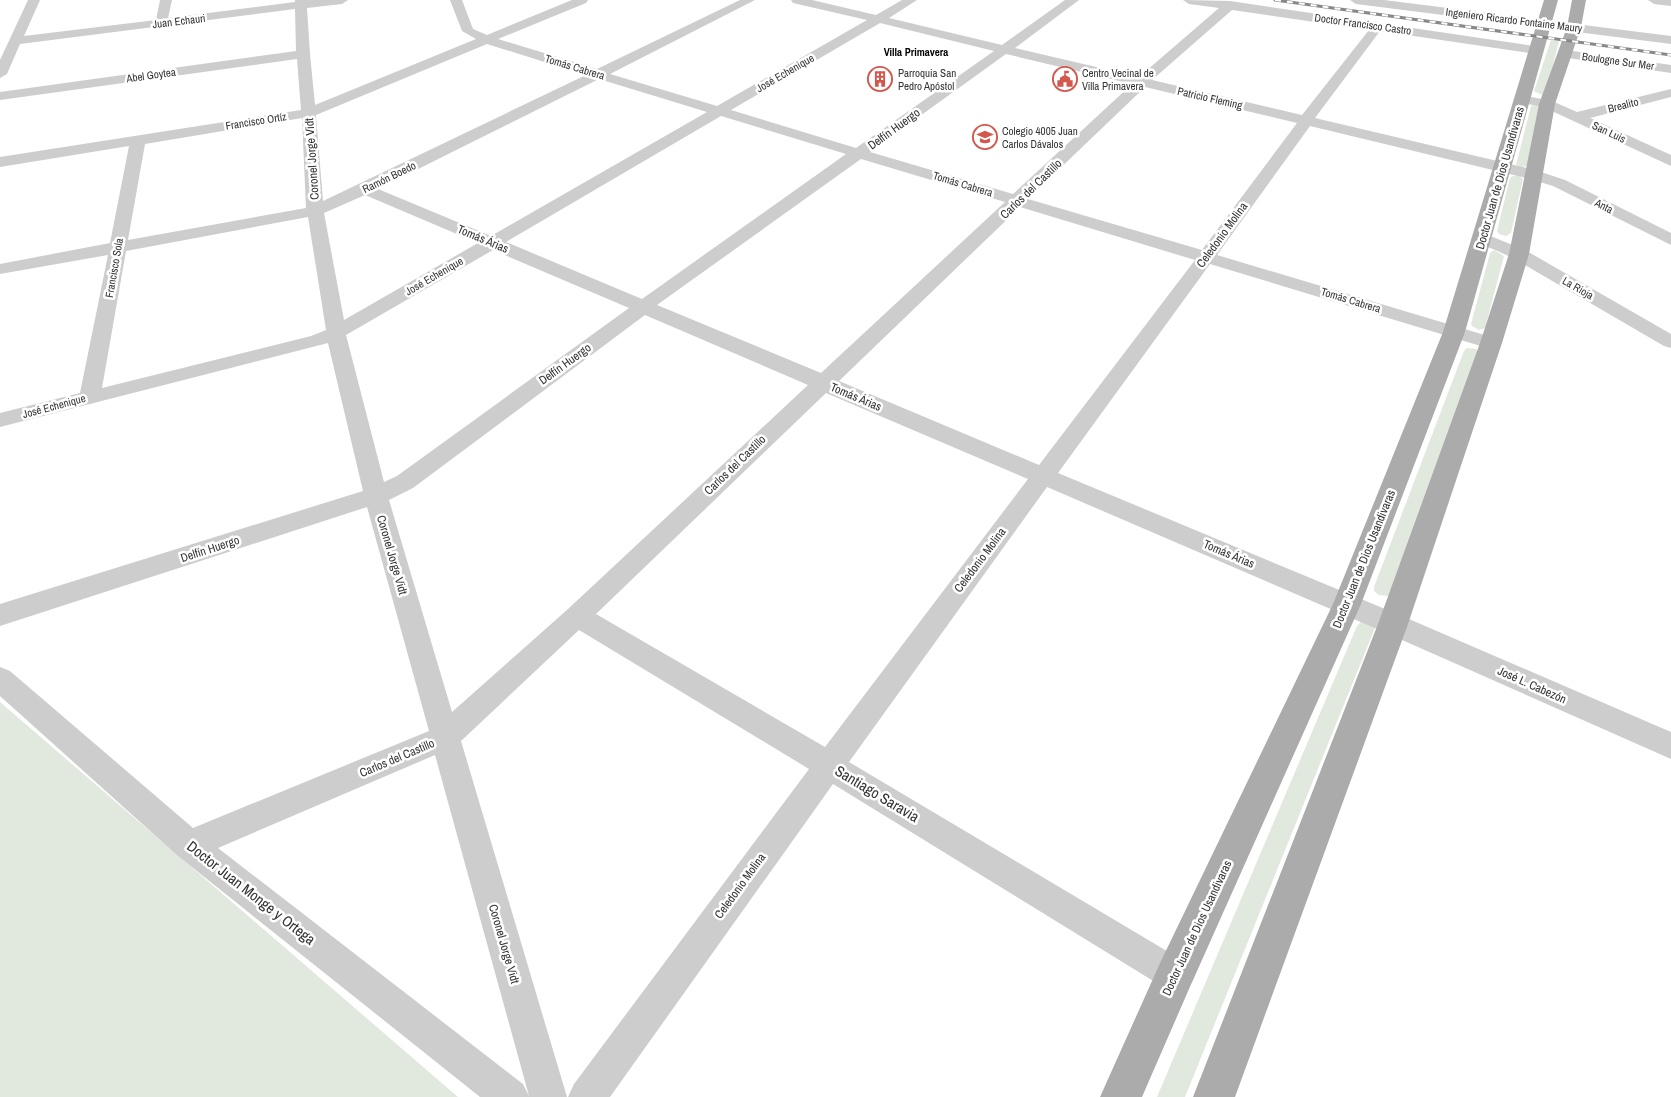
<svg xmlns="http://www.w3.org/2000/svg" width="1671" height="1097" viewBox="0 0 1671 1097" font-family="'Archivo Narrow',sans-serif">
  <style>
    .green { fill: #e1e8dd }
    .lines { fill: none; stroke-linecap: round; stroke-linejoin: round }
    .minor { fill: #cdcdcd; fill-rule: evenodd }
    .major { fill: #ababab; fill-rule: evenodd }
    .rail-casing { stroke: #888; stroke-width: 3 }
    .rail { stroke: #fff; stroke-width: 2; stroke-dasharray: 6; stroke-linecap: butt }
    .labels { text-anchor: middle; stroke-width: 5; stroke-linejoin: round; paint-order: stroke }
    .far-street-label { font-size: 11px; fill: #333; stroke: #fff }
    .far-neighbourhood-label { font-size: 11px; font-weight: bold; fill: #000; stroke: #fff }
    .far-poi-label { font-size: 11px; fill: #333; stroke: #fff; text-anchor: start }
    .street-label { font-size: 12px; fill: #333; stroke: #fff }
    .near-street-label { font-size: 15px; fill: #333; stroke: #fff }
  </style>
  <rect width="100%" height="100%" fill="#fff"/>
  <g class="green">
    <path d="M1551,40L1559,41L1546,92L1542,95L1534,91Z"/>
    <path d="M1534,105L1540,106L1527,166L1521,167L1516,165L1531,106Z"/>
    <path d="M1513,176H1519L1523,179L1511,233L1506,236L1499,234L1497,231L1510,178Z"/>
    <path d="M1494,250L1504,256L1485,328L1479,330L1472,326L1471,324L1490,253Z"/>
    <path d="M1467,348L1476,349L1479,352L1389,596L1379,595L1374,591V587L1464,351Z"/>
    <path d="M1361,622H1365L1375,628L1185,1097H1157L1357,626Z"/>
    <path d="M0,702L458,1097H0Z"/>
  </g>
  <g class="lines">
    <g class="minor">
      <path d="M28,0H40L24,36L156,20L160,0H172L168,18L295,2V0H348L342,4L307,8L310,54L315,105L476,39L462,31L450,0H462L473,29L487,35L572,0H588L586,3L498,39L597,69L740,0H755L610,74L717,106L867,20L793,3L791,0H812L876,15L902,0H917L889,18L1002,45L1065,0H1079L1015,48L1139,77L1219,8L1189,4L1183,0L1230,1L1541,47L1543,50L1541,53L1536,54L1380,31L1315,118L1535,170L1565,180L1671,233V245L1553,186L1530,179L1310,126L1217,255L1498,339L1501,343L1498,347L1491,349L1484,347L1210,264L1058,473L1402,616L1671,732V759L1384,632L1047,487L849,762L1187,963L1193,975L1187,987L1175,993L1163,987L833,784L610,1097H568L574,1084L809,769L579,630L461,741L567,1097H480L178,856L0,696V667L10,671L193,828L429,731L367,507L0,626V604L363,491L328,343L0,427V413L80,393L108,255L0,274V264L110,243L129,146L0,167V157L301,110L297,59L0,100V92L296,51L295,9L20,44L7,74L0,78V60ZM1232,10L1369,30L1302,115L1152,80ZM880,23L994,51L856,148L731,110ZM487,44L586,75L323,201L316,115ZM1006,54L1132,84L1013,194L870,152ZM599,79L707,112L491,236L378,189ZM1145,87L1297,123L1202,250L1028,199ZM721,116L846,154L642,299L506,242ZM302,118L306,208L128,240L145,144ZM861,159L1005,202L821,373L657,305ZM365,195L478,243L344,320L324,213ZM1020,207L1195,260L1039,465L839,381ZM308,217L326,330L311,336L102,388L126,251ZM493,250L629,308L397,476L384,482L346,335ZM645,315L808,385L568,609L452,712L389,500L413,488ZM826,393L1028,479L825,747L596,614ZM435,755L529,1096L523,1084L218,848Z"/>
      <path d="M1350,0H1384L1671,36V44L1356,4Z"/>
      <path d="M1648,0H1671V6L1654,4Z"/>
      <path d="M1566,50L1671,65V73L1561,57L1559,54Z"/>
      <path d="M1671,89V97L1590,118L1671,155V166L1543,107L1517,102L1515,99L1517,96L1522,95L1552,101L1577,112Z"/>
      <path d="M1483,233L1525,250L1671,334V348L1664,346L1513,258L1477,242L1474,238L1477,234Z"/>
    </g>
    <g class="major">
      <path d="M1544,0H1558L1465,332L1361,604L1189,989L1142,1097H1100L1161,961L1333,604L1443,332Z"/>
      <path d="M1572,0H1586L1581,27L1555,104L1529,254L1502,343L1408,624L1235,1097H1193L1378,624L1480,343L1509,254L1539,104L1567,27Z"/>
    </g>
    <defs>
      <path id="rail" d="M1275,0L1671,55"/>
    </defs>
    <use href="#rail" class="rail-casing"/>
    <use href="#rail" class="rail"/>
  </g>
  <defs>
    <symbol id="building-ring" viewBox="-11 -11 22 22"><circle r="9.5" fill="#fff" stroke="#d2584d" stroke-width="1.5"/><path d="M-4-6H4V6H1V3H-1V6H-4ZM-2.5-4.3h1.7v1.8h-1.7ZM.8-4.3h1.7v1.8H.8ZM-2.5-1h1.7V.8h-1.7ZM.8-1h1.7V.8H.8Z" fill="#d2584d"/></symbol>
    <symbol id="civic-ring" viewBox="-11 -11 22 22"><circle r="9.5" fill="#fff" stroke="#d2584d" stroke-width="1.5"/><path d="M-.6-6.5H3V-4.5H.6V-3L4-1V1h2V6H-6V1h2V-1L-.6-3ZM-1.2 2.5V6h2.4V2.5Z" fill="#d2584d"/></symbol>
    <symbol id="school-ring" viewBox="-11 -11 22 22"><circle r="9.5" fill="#fff" stroke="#d2584d" stroke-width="1.5"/><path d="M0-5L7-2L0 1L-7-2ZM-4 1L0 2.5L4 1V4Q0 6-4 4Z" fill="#d2584d"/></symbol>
  </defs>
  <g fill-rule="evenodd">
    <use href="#building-ring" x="866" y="65" width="28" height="28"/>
    <use href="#civic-ring" x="1051" y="65" width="28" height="28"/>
    <use href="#school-ring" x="971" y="123" width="28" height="28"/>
  </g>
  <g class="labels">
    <g class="far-street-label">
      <text transform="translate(1514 20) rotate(7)" y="4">Ingeniero Ricardo Fontaine Maury</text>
      <text transform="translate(179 21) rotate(-7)" y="4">Juan Echauri</text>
      <text transform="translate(1363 24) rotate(8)" y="4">Doctor Francisco Castro</text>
      <text transform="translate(1618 61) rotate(8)" y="4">Boulogne Sur Mer</text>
      <text transform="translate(575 67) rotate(17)" y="4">Tomás Cabrera</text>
      <text transform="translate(785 73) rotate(-30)" y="4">José Echenique</text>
      <text transform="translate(151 75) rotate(-8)" y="4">Abel Goytea</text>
      <text transform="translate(1210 98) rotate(13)" y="4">Patricio Fleming</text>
      <text transform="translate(1623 105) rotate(-14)" y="4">Brealito</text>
      <text transform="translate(256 121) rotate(-9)" y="4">Francisco Ortíz</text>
      <text transform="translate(1609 132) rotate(25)" y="4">San Luis</text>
      <text transform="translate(389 177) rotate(-26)" y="4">Ramón Boedo</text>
      <text transform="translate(963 184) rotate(17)" y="4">Tomás Cabrera</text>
      <text transform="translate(1604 206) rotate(27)" y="4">Anta</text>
      <text transform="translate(114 268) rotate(-80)" y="4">Francisco Sola</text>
      <text transform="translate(434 276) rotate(-30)" y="4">José Echenique</text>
      <text transform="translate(1578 288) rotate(30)" y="4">La Rioja</text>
      <text transform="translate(1351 300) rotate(17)" y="4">Tomás Cabrera</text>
      <text transform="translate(54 406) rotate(-15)" y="4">José Echenique</text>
    </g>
    <g class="far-neighbourhood-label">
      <text x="916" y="56">Villa Primavera</text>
    </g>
    <g class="far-poi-label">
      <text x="898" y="77">Parroquia San<tspan x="898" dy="13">Pedro Apóstol</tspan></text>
      <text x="1082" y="77">Centro Vecinal de<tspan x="1082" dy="13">Villa Primavera</tspan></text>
      <text x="1002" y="135">Colegio 4005 Juan<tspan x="1002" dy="13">Carlos Dávalos</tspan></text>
    </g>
    <g class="street-label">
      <text transform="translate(894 129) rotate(-36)" y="4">Delfín Huergo</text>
      <text transform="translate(312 159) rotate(-94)" y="4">Coronel Jorge Vidt</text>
      <text transform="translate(1500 178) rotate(-74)" y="4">Doctor Juan de Dios Usandivaras</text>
      <text transform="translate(1031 189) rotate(-44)" y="4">Carlos del Castillo</text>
      <text transform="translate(1222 235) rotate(-54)" y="4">Celedonio Molina</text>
      <text transform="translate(483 239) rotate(23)" y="4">Tomás Árias</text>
      <text transform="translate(565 364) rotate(-36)" y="4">Delfín Huergo</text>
      <text transform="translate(856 397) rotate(23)" y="4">Tomás Árias</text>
      <text transform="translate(735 465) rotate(-44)" y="4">Carlos del Castillo</text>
      <text transform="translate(210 549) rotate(-18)" y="4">Delfín Huergo</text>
      <text transform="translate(1229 554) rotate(23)" y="4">Tomás Árias</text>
      <text transform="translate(392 555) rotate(74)" y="4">Coronel Jorge Vidt</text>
      <text transform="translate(1364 559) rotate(-68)" y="4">Doctor Juan de Dios Usandivaras</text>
      <text transform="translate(980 560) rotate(-53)" y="4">Celedonio Molina</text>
      <text transform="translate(1532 685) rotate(24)" y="4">José L. Cabezón</text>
      <text transform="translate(397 758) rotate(-23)" y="4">Carlos del Castillo</text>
      <text transform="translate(740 886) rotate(-54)" y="4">Celedonio Molina</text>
      <text transform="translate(1197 928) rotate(-65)" y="4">Doctor Juan de Dios Usandivaras</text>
      <text transform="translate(504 944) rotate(74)" y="4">Coronel Jorge Vidt</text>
    </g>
    <g class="near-street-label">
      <text transform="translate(877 794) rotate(31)" y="5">Santiago Saravia</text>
      <text transform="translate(251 893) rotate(38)" y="5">Doctor Juan Monge y Ortega</text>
    </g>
  </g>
</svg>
